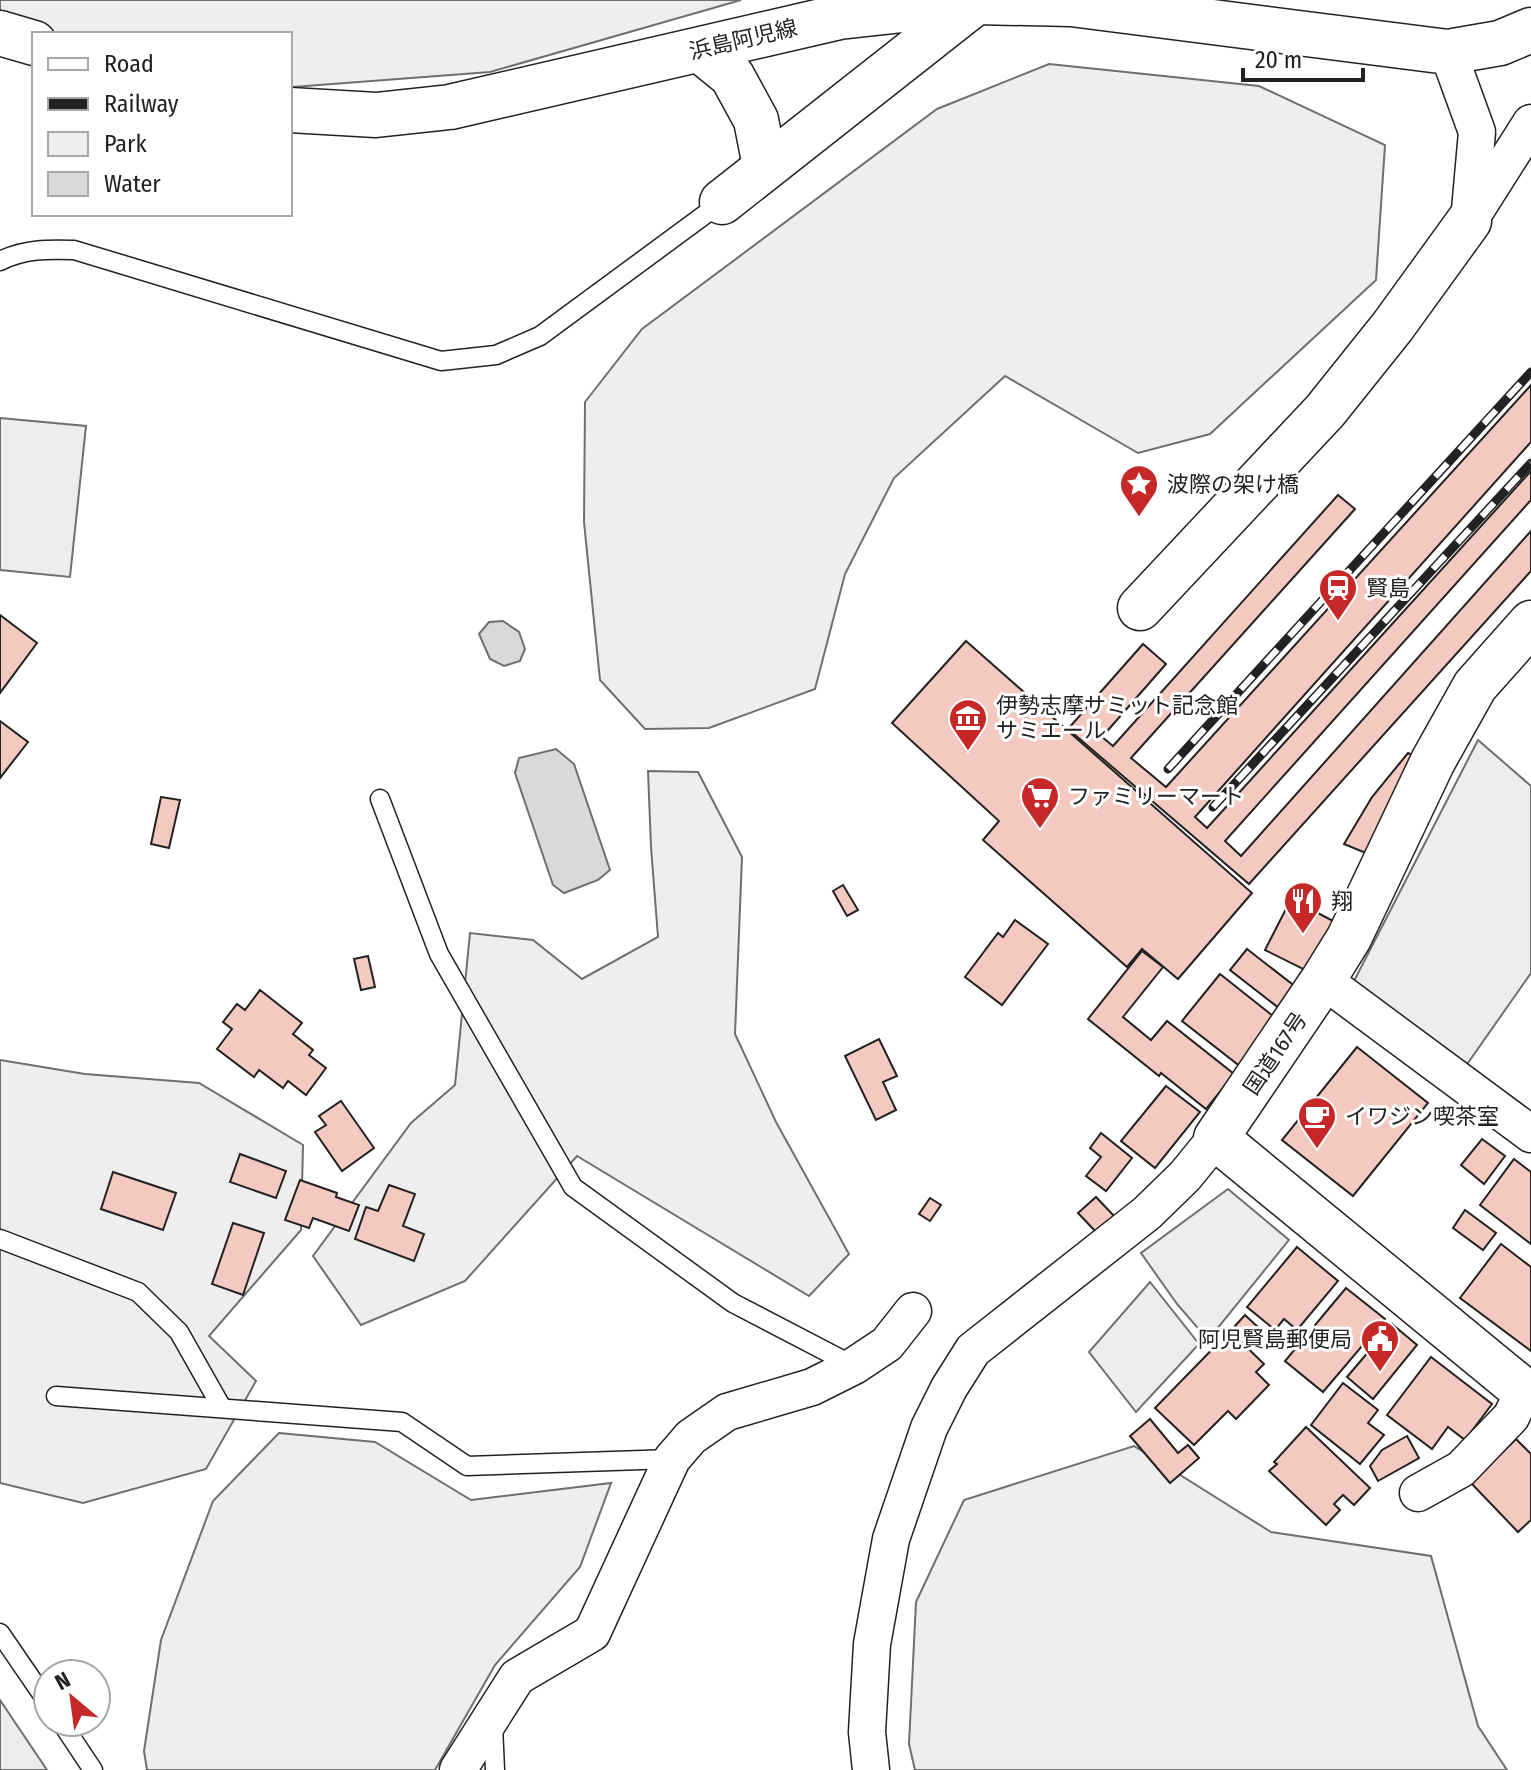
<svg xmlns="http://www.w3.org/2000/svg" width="1531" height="1770" viewBox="0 0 1531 1770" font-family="'Fira Sans Condensed','Noto Sans JP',sans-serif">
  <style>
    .green { fill: #eee; stroke: #6f6f6f; stroke-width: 2 }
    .parking { fill: #ededed; stroke: #6f6f6f; stroke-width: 2 }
    .water { fill: #d9d9d9; stroke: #6f6f6f; stroke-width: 2 }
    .building { fill: #f3c9c0; stroke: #222; stroke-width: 2 }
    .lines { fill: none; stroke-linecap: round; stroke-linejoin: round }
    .service-casing { stroke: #222; stroke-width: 21 }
    .minor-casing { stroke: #222; stroke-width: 39 }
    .tertiary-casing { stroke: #222; stroke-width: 47 }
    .primary-casing { stroke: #222; stroke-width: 47 }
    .trunk-casing { stroke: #222; stroke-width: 47 }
    .service { stroke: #fff; stroke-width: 18 }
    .minor { stroke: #fff; stroke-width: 36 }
    .tertiary { stroke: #fff; stroke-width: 44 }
    .primary { stroke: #fff; stroke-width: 44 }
    .trunk { stroke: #fff; stroke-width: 44 }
    .rail-casing { stroke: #222; stroke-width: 9 }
    .rail { stroke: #fff; stroke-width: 6; stroke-dasharray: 18; stroke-linecap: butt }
    .labels { text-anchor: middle; stroke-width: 6; stroke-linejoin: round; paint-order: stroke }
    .street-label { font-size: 22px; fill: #222; stroke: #fff }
    .poi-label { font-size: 22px; fill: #222; stroke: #fff; text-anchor: start }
  </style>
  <rect width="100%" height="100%" fill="#fff"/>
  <g class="green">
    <path d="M0,0H741L490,72L293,87L290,86V34H48L0,12Z"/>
    <path d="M1049,64L1259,86L1385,145L1376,280L1210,434L1138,453L1005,376L894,478L845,574L815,689L709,728L645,729L600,680L584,522L585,402L642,329L937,109Z"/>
    <path d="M648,771L698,772L742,857L735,1034L776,1122L849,1254L809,1296L577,1156L465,1281L361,1325L313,1256L411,1123L455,1085L470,933L533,940L582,979L658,937L651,847Z"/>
    <path d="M0,1060L85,1074L199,1083L303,1145L301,1230L209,1336L256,1381L206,1469L83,1503L0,1483Z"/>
    <path d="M279,1433L375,1442L471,1500L611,1483L580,1567L495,1665L435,1770H147L144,1751L161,1640L213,1501Z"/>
    <path d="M1134,1446L1271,1532L1431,1556L1478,1726L1507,1770H915L909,1744L916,1602L964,1500Z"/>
  </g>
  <g class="parking">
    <path d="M0,418L86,426L70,577L0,570Z"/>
    <path d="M1478,740L1531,786V973L1463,1070L1354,981Z"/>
    <path d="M1228,1189L1289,1240L1208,1340L1177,1304L1141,1253Z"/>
    <path d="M1150,1282L1199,1344L1136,1412L1089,1352Z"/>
    <path d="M0,1700L47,1770H0Z"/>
  </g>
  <g class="water">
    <path d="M503,621L519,632L525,649L520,661L504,666L490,659L479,634L489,622Z"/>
    <path d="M556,749L574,764L610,870L598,880L564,893L553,885L515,773L519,758Z"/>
  </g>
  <g class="building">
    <path d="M1531,385V442L1195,817L1207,828L1531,471V500L1225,841L1241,856L1531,531V571L1249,884L1068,729L1143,644L1166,664L1102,737L1113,746L1338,495L1355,509L1131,758L1166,787Z"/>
    <path d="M0,615L37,643L0,693Z"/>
    <path d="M966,641L1252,893L1178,979L1142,949L1127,967L983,840L999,821L892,723Z"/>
    <path d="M0,721L28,742L0,778Z"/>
    <path d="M1408,753L1419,758L1373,856L1344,844L1372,797Z"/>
    <path d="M161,797L180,800L169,848L151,844Z"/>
    <path d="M843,885L858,910L847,916L833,891Z"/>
    <path d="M1291,899L1337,923L1311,973L1265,950Z"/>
    <path d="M1015,920L1048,944L1002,1005L965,977L998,933L1003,937Z"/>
    <path d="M1247,949L1301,991L1284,1012L1230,970Z"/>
    <path d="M1142,951L1163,967L1123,1017L1151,1040L1167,1021L1234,1074L1206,1109L1161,1073L1159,1076L1088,1019Z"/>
    <path d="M368,956L375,987L361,990L354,959Z"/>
    <path d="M1220,974L1278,1020L1241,1067L1182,1021Z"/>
    <path d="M260,990L302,1023L293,1034L313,1050L309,1055L326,1068L306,1095L288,1081L283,1088L259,1070L254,1077L217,1049L232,1029L223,1022L237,1004L245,1010Z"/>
    <path d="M879,1039L897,1076L883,1082L896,1110L876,1120L845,1056Z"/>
    <path d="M1357,1047L1428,1103L1353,1196L1282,1140Z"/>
    <path d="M1166,1086L1200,1112L1155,1168L1121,1141Z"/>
    <path d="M341,1101L374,1148L342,1171L315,1132L326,1125L319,1116Z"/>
    <path d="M1101,1133L1132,1158L1106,1191L1086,1176L1101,1157L1090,1148Z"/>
    <path d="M1482,1139L1505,1156L1484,1184L1461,1165Z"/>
    <path d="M240,1154L286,1171L276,1198L230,1182Z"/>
    <path d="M1514,1159L1531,1172V1244L1480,1205Z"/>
    <path d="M113,1172L176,1193L163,1230L101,1209Z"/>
    <path d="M300,1180L337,1193L336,1197L359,1205L349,1231L313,1218L309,1228L285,1220Z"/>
    <path d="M389,1185L415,1194L403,1226L424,1234L414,1261L355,1239L366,1207L378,1211Z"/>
    <path d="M1096,1197L1115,1217L1097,1233L1078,1213Z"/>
    <path d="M930,1198L941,1205L930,1221L919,1214Z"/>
    <path d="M1465,1210L1496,1233L1483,1250L1453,1228Z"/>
    <path d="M233,1223L264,1233L243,1295L212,1284Z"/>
    <path d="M1501,1244L1531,1267V1351L1460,1298Z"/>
    <path d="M1297,1247L1338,1281L1297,1330L1284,1319L1275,1330L1247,1307Z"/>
    <path d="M1346,1288L1385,1319L1323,1392L1285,1361Z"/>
    <path d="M1245,1315L1260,1329L1251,1339L1235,1326Z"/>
    <path d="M1392,1324L1417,1345L1373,1399L1347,1377Z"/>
    <path d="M1230,1331L1264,1364L1256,1372L1269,1385L1236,1419L1228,1411L1194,1445L1155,1408Z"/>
    <path d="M1431,1357L1492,1404L1465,1440L1448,1427L1432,1449L1387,1415Z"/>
    <path d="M1343,1383L1378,1410L1368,1423L1384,1435L1360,1464L1311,1425Z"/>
    <path d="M1150,1419L1178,1453L1188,1445L1199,1458L1170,1483L1130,1436Z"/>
    <path d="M1306,1427L1370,1488L1354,1505L1343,1495L1334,1504L1340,1510L1326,1525L1269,1471L1277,1464L1274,1462Z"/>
    <path d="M1407,1436L1419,1458L1378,1481L1370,1466L1382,1450Z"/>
    <path d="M1516,1439L1531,1454V1520L1518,1532L1471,1483Z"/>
  </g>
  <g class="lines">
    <defs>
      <g id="service">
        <path d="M0,261C24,249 48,249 74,250L441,361L496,355L540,336L722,202"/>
        <path d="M380,799L439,954L573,1187L733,1303L854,1366"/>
        <path d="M0,1239L138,1292L179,1332L222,1408"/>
        <path d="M56,1396L402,1422L467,1466L672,1459"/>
        <path d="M0,1633L48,1703"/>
        <path d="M61,1722L93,1770"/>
        <path d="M493,1725L495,1770"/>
      </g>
      <g id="minor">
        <path d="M1448,52L1477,132L1469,221"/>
        <path d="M1472,216L1531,123"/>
        <path d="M1323,980L1531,1134"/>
        <path d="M1418,1493L1461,1469L1511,1417L1524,1391"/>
        <path d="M458,1770L517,1677L592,1633L672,1459L691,1437L727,1412L812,1387L854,1366L887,1344L913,1311"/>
        <path d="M871,1770L867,1732L872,1644L891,1539L929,1428L949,1388L973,1350L1147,1213L1185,1176L1216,1138"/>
      </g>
      <g id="tertiary">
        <path d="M700,50L732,76L756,120L765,166"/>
        <path d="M722,202L976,2"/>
        <path d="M1140,608L1325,411L1393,326L1469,221"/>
      </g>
      <g id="primary">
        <path d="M0,33L34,43"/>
        <path d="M290,110L376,115L450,107L839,17L976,2L1071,4L1448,52L1500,43L1531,30"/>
      </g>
      <path id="trunk" d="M1524,1391L1216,1138L1323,980L1349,938L1433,761L1475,686L1531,623"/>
    </defs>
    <use href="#service" class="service-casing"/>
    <use href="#minor" class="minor-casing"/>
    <use href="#tertiary" class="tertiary-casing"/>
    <use href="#primary" class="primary-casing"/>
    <use href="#trunk" class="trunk-casing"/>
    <use href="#service" class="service"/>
    <use href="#minor" class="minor"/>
    <use href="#tertiary" class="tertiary"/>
    <use href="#primary" class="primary"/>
    <use href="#trunk" class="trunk"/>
    <defs>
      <g id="rail">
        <path d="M1168,769L1531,372"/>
        <path d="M1213,807L1531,463"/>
      </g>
    </defs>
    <use href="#rail" class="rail-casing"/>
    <use href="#rail" class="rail"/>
  </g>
  <defs>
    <symbol id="sight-pin" viewBox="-11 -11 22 30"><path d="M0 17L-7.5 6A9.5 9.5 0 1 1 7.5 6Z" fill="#c62828" stroke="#fff"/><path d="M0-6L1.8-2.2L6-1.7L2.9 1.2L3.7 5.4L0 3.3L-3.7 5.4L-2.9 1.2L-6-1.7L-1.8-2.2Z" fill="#fff"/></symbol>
    <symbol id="station-pin" viewBox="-11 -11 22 30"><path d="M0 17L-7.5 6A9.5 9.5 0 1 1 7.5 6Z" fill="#c62828" stroke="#fff"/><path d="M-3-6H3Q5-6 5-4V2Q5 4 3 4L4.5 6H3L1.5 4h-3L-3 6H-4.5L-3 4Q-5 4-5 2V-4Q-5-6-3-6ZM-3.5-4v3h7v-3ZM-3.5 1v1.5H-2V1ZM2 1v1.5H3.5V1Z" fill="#fff"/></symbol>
    <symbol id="museum-pin" viewBox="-11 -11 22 30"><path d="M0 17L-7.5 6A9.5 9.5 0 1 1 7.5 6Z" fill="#c62828" stroke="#fff"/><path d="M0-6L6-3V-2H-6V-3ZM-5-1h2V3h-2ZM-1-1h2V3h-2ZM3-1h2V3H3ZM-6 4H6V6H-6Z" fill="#fff"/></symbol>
    <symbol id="supermarket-pin" viewBox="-11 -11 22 30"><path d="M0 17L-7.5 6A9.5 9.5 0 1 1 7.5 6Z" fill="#c62828" stroke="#fff"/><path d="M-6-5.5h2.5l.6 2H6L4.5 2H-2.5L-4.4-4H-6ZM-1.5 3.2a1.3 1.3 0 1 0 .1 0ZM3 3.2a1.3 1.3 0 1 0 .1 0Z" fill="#fff"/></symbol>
    <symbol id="restaurant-pin" viewBox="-11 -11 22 30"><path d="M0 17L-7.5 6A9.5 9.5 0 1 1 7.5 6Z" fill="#c62828" stroke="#fff"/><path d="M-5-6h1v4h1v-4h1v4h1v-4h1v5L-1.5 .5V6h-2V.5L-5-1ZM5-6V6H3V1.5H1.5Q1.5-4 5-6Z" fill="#fff"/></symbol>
    <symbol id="cafe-pin" viewBox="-11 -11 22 30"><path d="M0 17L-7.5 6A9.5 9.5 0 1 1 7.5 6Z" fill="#c62828" stroke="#fff"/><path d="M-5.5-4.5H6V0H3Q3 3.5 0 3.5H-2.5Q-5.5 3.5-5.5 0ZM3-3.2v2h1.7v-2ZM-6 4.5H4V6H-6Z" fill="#fff"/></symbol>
    <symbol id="civic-pin" viewBox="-11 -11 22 30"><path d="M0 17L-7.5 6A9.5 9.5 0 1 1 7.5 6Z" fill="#c62828" stroke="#fff"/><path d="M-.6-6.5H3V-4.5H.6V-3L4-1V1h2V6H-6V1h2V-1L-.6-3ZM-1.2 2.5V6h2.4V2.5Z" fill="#fff"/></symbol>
  </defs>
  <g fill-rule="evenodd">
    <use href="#sight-pin" x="1117" y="462" width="44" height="60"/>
    <use href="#station-pin" x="1316" y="566" width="44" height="60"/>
    <use href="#museum-pin" x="946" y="696" width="44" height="60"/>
    <use href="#supermarket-pin" x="1018" y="774" width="44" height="60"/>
    <use href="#restaurant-pin" x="1281" y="879" width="44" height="60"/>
    <use href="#cafe-pin" x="1295" y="1094" width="44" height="60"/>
    <use href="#civic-pin" x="1358" y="1317" width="44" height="60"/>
  </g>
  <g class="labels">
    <g class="street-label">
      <text transform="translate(743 39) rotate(-13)" y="8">浜島阿児線</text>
      <text transform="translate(1275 1053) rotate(-56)" y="8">国道167号</text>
    </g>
    <g class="poi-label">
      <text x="1167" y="492">波際の架け橋</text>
      <text x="1366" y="596">賢島</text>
      <text x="996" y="713">伊勢志摩サミット記念館<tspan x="996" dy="25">サミエール</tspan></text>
      <text x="1068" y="804">ファミリーマート</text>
      <text x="1331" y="909">翔</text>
      <text x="1345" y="1124">イワジン喫茶室</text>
      <text x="1352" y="1347" text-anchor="end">阿児賢島郵便局</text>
    </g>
  </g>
  <rect x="32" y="32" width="260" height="184" fill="#ffffff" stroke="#a7a7a7" stroke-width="2"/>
  <rect x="48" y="58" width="40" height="12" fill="#ffffff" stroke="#a7a7a7" stroke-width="2"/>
  <text x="104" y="72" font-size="24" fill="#222222">Road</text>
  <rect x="48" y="98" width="40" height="12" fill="#222222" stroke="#a7a7a7" stroke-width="2"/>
  <text x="104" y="112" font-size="24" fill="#222222">Railway</text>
  <rect x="48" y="132" width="40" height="24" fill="#eeeeee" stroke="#a7a7a7" stroke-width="2"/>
  <text x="104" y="152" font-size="24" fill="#222222">Park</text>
  <rect x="48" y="172" width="40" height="24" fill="#d9d9d9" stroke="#a7a7a7" stroke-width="2"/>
  <text x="104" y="192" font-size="24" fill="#222222">Water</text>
  <g transform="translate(72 1698) rotate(331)"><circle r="38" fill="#ffffff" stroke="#a7a7a7" stroke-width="2"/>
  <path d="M0-6L14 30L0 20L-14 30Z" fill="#c62828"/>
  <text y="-12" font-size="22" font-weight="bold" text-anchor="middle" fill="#222222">N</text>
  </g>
  <path d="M1243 68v12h120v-12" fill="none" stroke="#222222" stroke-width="4"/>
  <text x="1255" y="68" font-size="24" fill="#222222" stroke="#ffffff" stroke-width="6" paint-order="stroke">20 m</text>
</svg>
